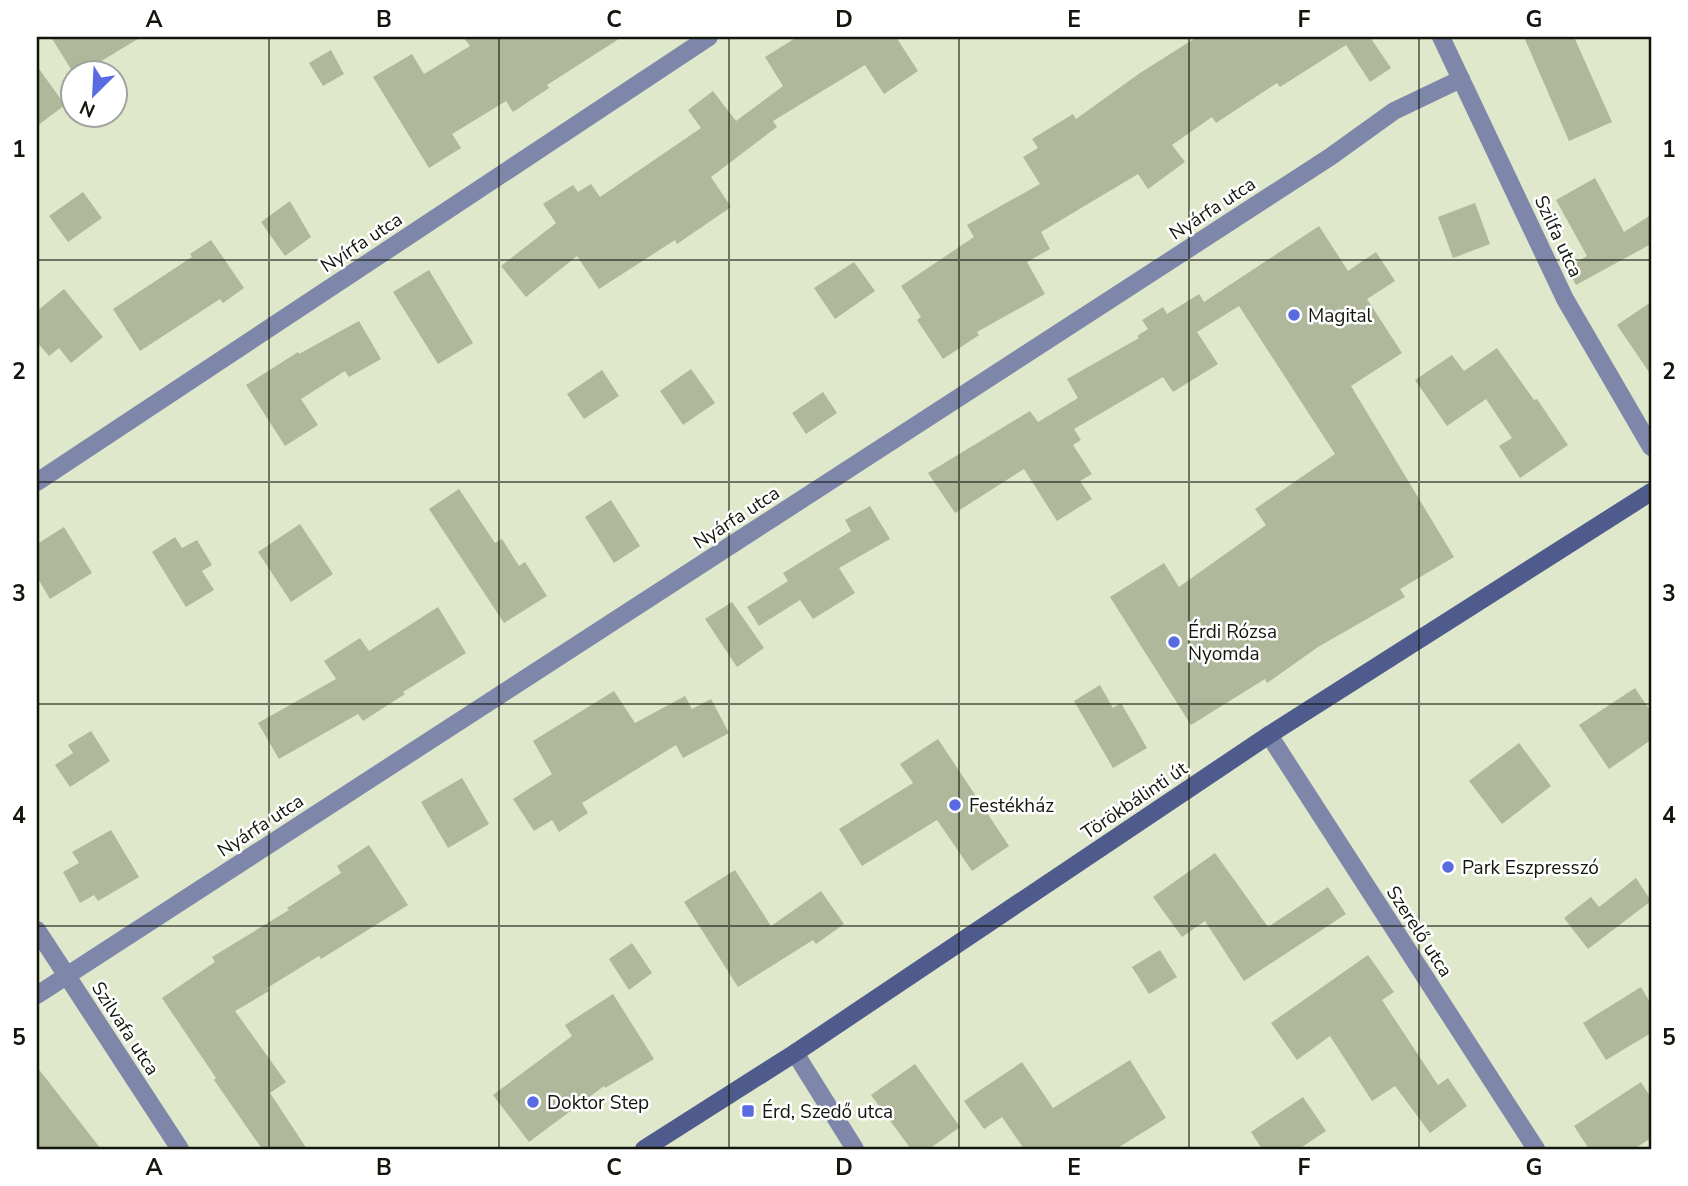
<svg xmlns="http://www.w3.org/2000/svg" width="1688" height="1186" viewBox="0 0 1688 1186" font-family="'Nunito Sans',sans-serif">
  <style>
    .building { fill: #afb89b }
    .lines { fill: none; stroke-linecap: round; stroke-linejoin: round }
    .street { stroke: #7e87aa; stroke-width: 18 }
    .secondary { stroke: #4f5b8c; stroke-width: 18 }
    .grid { fill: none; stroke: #13160c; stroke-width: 2; stroke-opacity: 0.55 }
    .poi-dot { fill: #586be1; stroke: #fff; stroke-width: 2.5 }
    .labels { text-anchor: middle; stroke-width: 5; stroke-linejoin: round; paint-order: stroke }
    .street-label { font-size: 19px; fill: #13160c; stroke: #fff }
    .poi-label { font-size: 19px; fill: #13160c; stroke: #fff; text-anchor: start }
    .neatline { fill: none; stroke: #13160c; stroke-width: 2.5 }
    .grid-label { font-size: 23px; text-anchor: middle; font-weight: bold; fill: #13160c }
  </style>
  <rect width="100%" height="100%" fill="#dfe8ca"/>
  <g class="building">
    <path d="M51,37H141L80,74H74Z"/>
    <path d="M463,37H622L547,85L549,88L513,112L506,101L452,134L461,148L429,168L373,77L412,54L424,74L470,46Z"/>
    <path d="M797,37H896L918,71L884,94L865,65L773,121L777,127L711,177L731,207L677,244L675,240L599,289L577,256L526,297L501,266L556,223L543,204L573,185L578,192L591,184L600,197L701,128L688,110L713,91L736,121L783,86L765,57Z"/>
    <path d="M1197,37H1370L1391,68L1370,82L1346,45L1280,87L1277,83L1216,123L1212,117L1172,145L1185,162L1148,189L1138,174L1041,232L1050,249L1027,262L1045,294L977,332L979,335L943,359L917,320L921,317L901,286L974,237L967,225L1040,184L1023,157L1038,148L1032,139L1073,114L1076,119L1140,73Z"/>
    <path d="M1524,37H1574L1612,122L1569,141Z"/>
    <path d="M331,50L344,74L323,86L309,63Z"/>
    <path d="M37,66L65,105L37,126Z"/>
    <path d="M1595,178L1624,232L1651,215V244L1576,285L1567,268L1587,256L1556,200Z"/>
    <path d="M83,192L102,218L68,242L49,216Z"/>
    <path d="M290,201L311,237L285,256L261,222Z"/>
    <path d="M1475,203L1490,244L1453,258L1438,217Z"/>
    <path d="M1319,226L1348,271L1376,252L1395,281L1367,299L1402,353L1351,386L1454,557L1400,589L1405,597L1318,647L1267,683L1265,679L1191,725L1110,597L1164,563L1179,587L1266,525L1255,509L1335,454L1239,306L1197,332L1218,364L1173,392L1163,377L1074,429L1081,440L1073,445L1092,474L1080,481L1092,499L1057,521L1024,469L955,513L928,473L1030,411L1038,422L1078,398L1067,379L1139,338L1137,336L1148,329L1142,320L1163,307L1167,314L1199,294L1204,302Z"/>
    <path d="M211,240L244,288L223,303L220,299L140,351L113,309L192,257L190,254Z"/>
    <path d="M854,262L875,291L835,319L814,288Z"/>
    <path d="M429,270L473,343L438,364L393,292Z"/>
    <path d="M64,289L103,337L71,363L59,348L49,356L37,342V311Z"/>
    <path d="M1651,302V375L1617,325Z"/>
    <path d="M359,321L381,359L349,377L345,371L301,399L318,425L285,446L246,385L298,352L299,354Z"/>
    <path d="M1497,348L1534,400L1537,399L1568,445L1520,478L1499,446L1512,438L1486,399L1447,426L1415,380L1452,355L1464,371Z"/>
    <path d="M691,369L715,403L683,425L660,391Z"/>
    <path d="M602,370L619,396L584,419L567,394Z"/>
    <path d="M823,392L837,413L806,434L792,413Z"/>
    <path d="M459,489L495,543L502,539L519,566L525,562L547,596L504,623L429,509Z"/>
    <path d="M611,500L640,546L614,563L585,517Z"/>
    <path d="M870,506L890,539L839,568L855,593L813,619L800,600L759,626L747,607L788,581L783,573L851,531L845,520Z"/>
    <path d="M300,524L333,574L291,602L258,552Z"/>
    <path d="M64,527L92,573L50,599L37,577V544Z"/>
    <path d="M175,537L182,548L197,540L212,565L202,571L214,590L186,607L152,552Z"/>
    <path d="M732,602L764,648L737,667L705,619Z"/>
    <path d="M438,607L466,653L403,692L405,694L363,721L358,714L279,759L258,723L336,679L324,661L360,638L369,651Z"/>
    <path d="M1100,685L1113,708L1121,703L1147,748L1113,768L1074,701Z"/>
    <path d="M1635,688L1651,712V740L1609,769L1579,725Z"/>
    <path d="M614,691L635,723L685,696L692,709L711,699L729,733L683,758L676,745L582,803L588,813L559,832L552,820L534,831L513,799L552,774L533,741Z"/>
    <path d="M91,731L110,761L70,787L55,765L73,753L68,745Z"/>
    <path d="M938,739L1009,846L972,871L937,820L862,866L839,829L913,783L900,764Z"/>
    <path d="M1519,743L1551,786L1502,824L1469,781Z"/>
    <path d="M462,778L489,824L448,848L421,802Z"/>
    <path d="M111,830L139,877L98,901L94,895L80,903L63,872L79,863L72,852Z"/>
    <path d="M369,845L408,905L321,959L319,956L267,988L269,991L235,1011L286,1082L270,1093L307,1149H262L214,1080L216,1078L162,998L215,962L212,957L289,910L287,908L341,873L337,866Z"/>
    <path d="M1215,853L1268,927L1328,887L1346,914L1244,981L1205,921L1182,937L1153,897Z"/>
    <path d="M735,870L771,926L821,891L844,924L816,944L813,940L738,987L684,902Z"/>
    <path d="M1636,878L1651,901L1588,949L1564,918L1591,897L1599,907Z"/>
    <path d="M632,943L652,973L629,990L609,959Z"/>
    <path d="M1160,950L1177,977L1149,994L1132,967Z"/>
    <path d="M1368,955L1394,992L1382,1000L1438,1085L1448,1078L1467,1106L1430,1133L1395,1086L1372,1101L1330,1036L1297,1060L1271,1023Z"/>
    <path d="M1641,987L1651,1004V1033L1606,1060L1583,1023Z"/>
    <path d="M613,994L654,1059L605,1088L604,1086L529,1142L493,1095L572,1036L565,1025Z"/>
    <path d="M1130,1060L1166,1118L1116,1149H1024L1002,1117L984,1129L964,1101L1022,1062L1053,1108Z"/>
    <path d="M915,1064L960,1127L929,1149H911L871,1095Z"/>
    <path d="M37,1067L101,1149H37Z"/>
    <path d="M1641,1082L1651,1098V1138L1634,1149H1589L1574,1126Z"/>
    <path d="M1303,1097L1326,1131L1299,1149H1262L1251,1132Z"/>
  </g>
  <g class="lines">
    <g class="street">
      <path d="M1441,37L1565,299L1651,447"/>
      <path d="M37,482L709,37"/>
      <path d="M1269,735L1536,1149"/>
      <path d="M37,930L180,1149"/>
      <path d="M37,995L1330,157L1394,111L1461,79"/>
      <path d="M795,1053L855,1149"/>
    </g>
    <path class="secondary" d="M644,1149L795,1053L1269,735L1651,492"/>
  </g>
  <path class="grid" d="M269,37V1149M499,37V1149M729,37V1149M959,37V1149M1189,37V1149M1419,37V1149M37,260H1651M37,482H1651M37,704H1651M37,926H1651"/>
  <g class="poi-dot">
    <circle cx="1294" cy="315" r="7"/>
    <circle cx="1174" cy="642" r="7"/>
    <circle cx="955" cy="805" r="7"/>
    <circle cx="1448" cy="867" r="7"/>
    <circle cx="533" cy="1102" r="7"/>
    <rect x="741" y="1104" width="14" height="14" rx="3.5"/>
  </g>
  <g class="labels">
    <g class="street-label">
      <text transform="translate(1212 208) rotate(-33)" y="7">Nyárfa utca</text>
      <text transform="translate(1559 236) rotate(65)" y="7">Szilfa utca</text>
      <text transform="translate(361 242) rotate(-33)" y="7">Nyírfa utca</text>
      <text transform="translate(736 517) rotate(-33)" y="7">Nyárfa utca</text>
      <text transform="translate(1134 800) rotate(-34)" y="7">Törökbálinti út</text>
      <text transform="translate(260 825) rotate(-33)" y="7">Nyárfa utca</text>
      <text transform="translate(1420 931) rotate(57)" y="7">Szerelő utca</text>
      <text transform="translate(126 1028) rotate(57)" y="7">Szilvafa utca</text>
    </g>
    <g class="poi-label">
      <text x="1308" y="322">Magital</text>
      <text x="1188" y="638">Érdi Rózsa<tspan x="1188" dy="22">Nyomda</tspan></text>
      <text x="969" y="812">Festékház</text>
      <text x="1462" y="874">Park Eszpresszó</text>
      <text x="547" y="1109">Doktor Step</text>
      <text x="762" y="1118">Érd, Szedő utca</text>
    </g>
  </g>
  <rect width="1688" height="1186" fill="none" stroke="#ffffff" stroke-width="77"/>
  <g transform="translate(94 94) rotate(204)"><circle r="33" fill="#ffffff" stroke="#a1a29e" stroke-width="2"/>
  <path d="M0-5L12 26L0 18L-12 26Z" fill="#586be1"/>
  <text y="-10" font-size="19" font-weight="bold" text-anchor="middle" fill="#13160c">N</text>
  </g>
  <rect x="38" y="38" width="1612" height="1110" class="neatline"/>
  <g class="grid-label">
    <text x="154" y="27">A</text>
    <text x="384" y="27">B</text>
    <text x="614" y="27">C</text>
    <text x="844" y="27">D</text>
    <text x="1074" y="27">E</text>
    <text x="1304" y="27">F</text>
    <text x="1534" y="27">G</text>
    <text x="19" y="157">1</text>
    <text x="1669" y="157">1</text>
    <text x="19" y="379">2</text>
    <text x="1669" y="379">2</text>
    <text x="19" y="601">3</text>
    <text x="1669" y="601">3</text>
    <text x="19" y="823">4</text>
    <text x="1669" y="823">4</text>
    <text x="19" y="1045">5</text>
    <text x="1669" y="1045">5</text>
    <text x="154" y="1175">A</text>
    <text x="384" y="1175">B</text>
    <text x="614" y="1175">C</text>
    <text x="844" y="1175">D</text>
    <text x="1074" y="1175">E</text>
    <text x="1304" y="1175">F</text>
    <text x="1534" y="1175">G</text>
  </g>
</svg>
